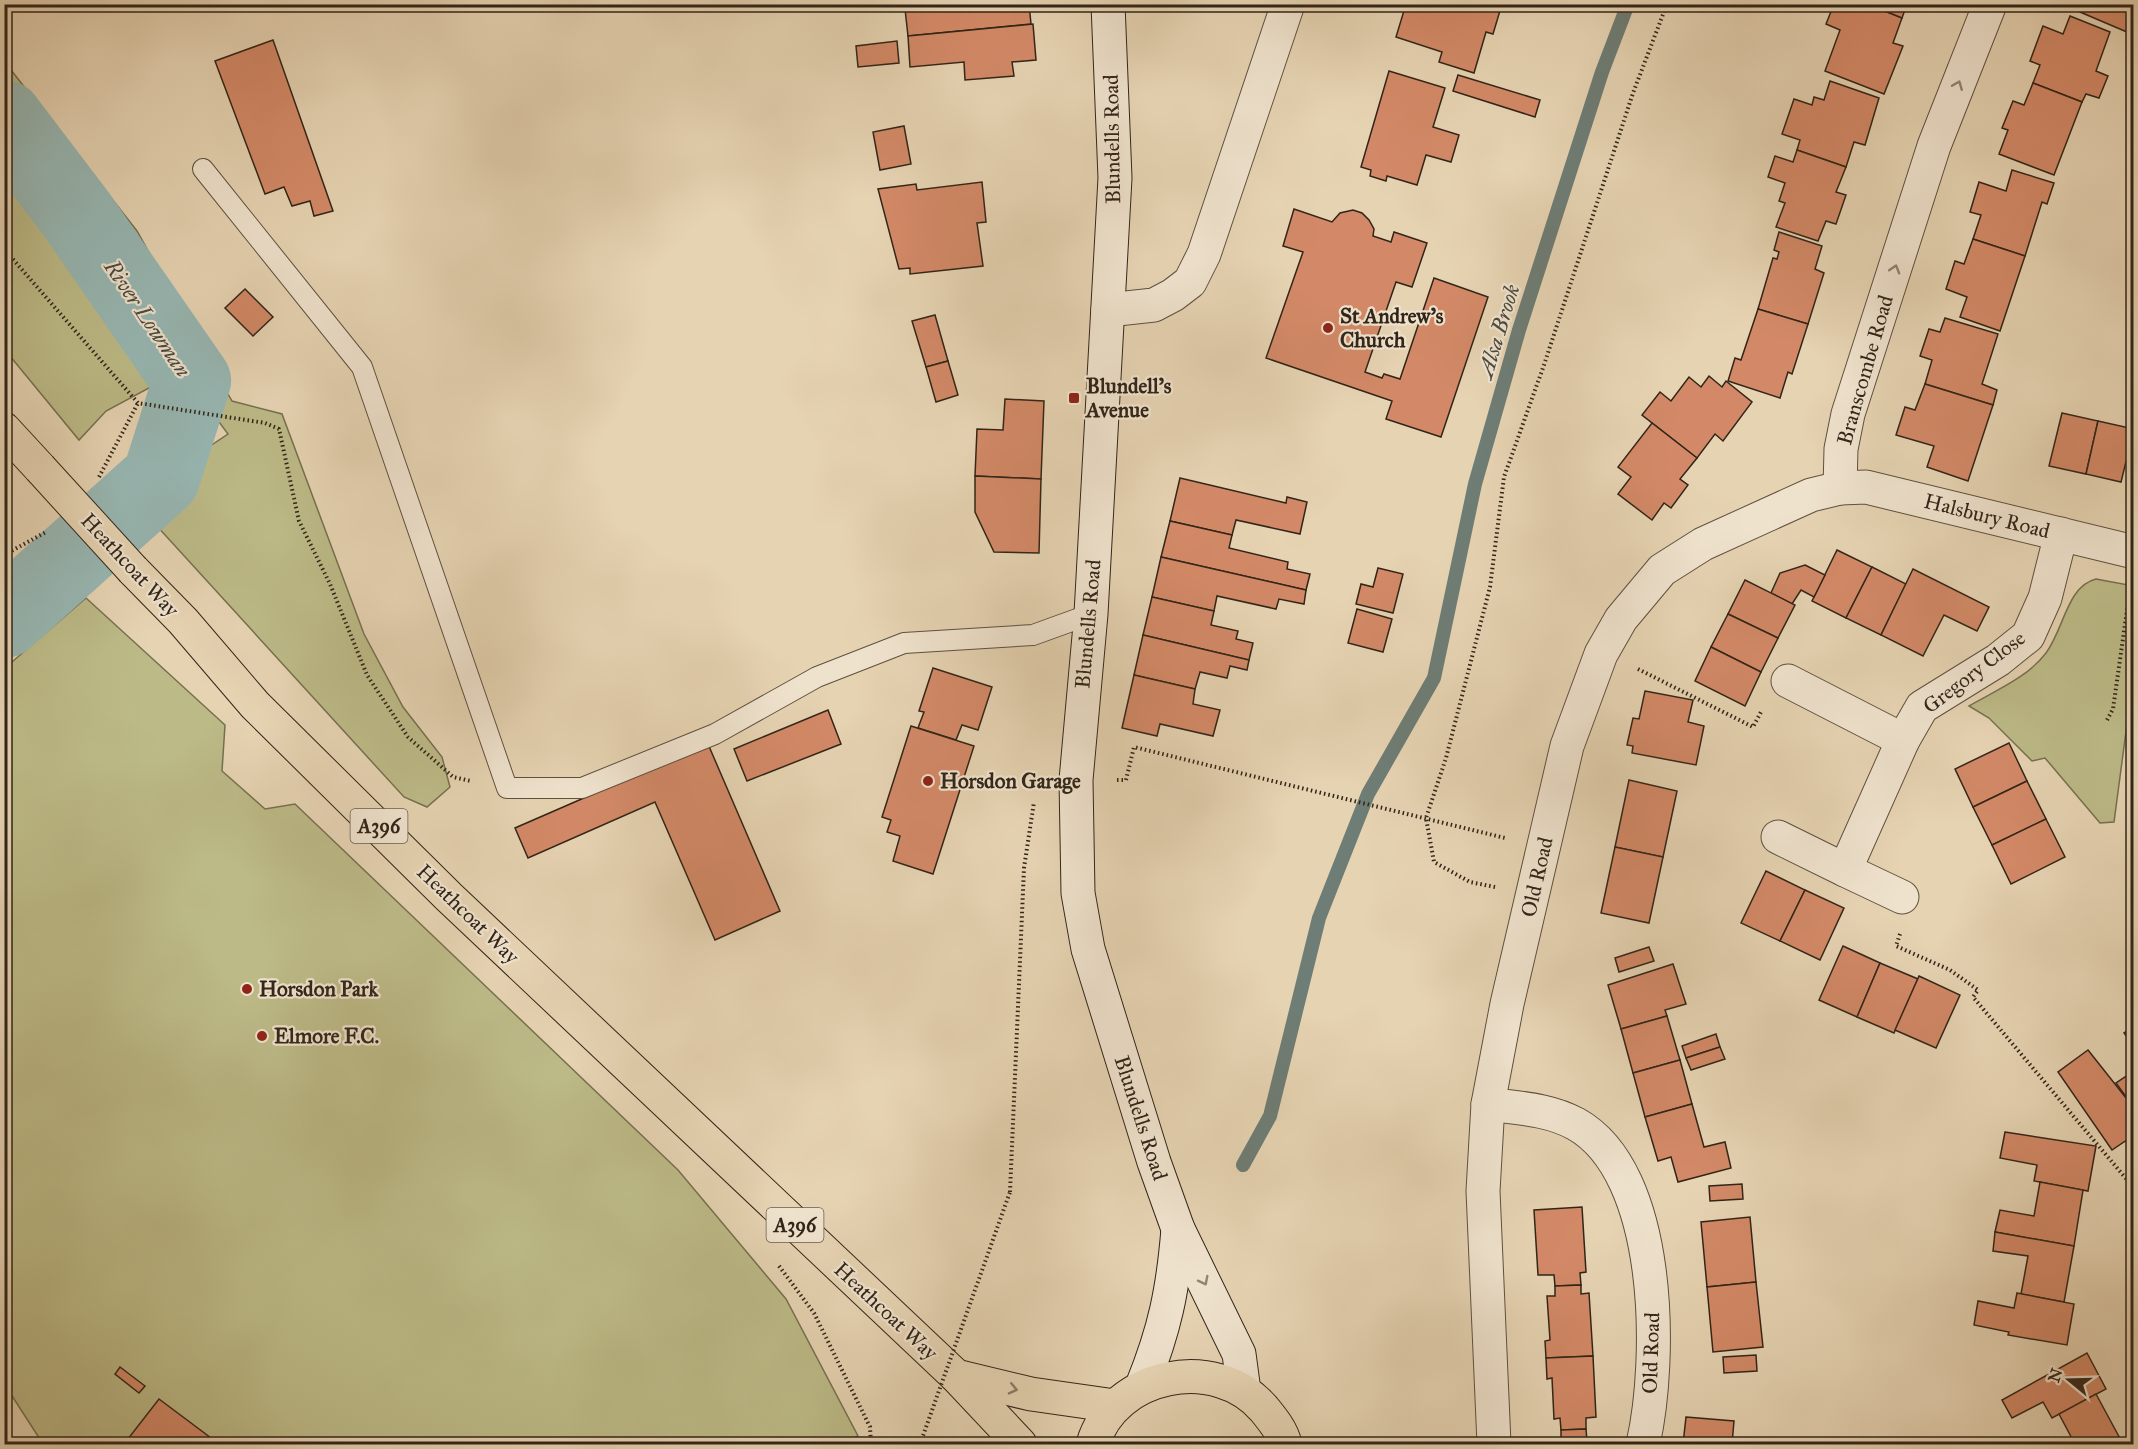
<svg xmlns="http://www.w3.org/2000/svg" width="2138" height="1449" viewBox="0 0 2138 1449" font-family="'IM FELL Great Primer',serif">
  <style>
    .green { fill: #bcba87; stroke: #767050; stroke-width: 1.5 }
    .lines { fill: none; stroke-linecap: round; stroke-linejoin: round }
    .stream { stroke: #6e7d75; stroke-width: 14 }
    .river { stroke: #97b7b3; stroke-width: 78 }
    .building { fill: #d38967; stroke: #312519; stroke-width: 1.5 }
    .lane-casing { stroke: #5e503f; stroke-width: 22 }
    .street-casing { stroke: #5e503f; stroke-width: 35 }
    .secondary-casing { stroke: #312519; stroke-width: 35 }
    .primary-casing { stroke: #312519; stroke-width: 35 }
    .path { stroke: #312519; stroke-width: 4; stroke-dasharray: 1.5 3; stroke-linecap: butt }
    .lane { stroke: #efe2cd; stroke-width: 20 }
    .street { stroke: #efe2cd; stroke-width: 33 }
    .secondary { stroke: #efe2cd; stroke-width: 33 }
    .primary { stroke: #e6d3b2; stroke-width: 33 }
    .primary-bridge-casing { stroke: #312519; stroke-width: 35; stroke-linecap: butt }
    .path-bridge { stroke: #312519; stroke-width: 4; stroke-dasharray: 1.5 3; stroke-linecap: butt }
    .primary-bridge { stroke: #e6d3b2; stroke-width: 33 }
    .oneway { stroke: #908473 }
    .oneway2 { stroke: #8c7c66 }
    .poi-dot { fill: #8f2418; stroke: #efe2cd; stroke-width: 2 }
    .labels { text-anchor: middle; stroke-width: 4.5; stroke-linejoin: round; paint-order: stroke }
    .shield { fill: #efe2cd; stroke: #6a5e4f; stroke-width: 1.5 }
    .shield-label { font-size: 20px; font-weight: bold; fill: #312519 }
    .street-label { font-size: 21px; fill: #312519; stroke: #efe2cd }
    .poi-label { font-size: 21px; font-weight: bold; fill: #312519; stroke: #efe2cd; text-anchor: start }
    .water-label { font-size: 22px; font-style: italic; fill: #4a4a40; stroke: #efe2cd }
  </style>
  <rect width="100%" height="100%" fill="#e6d3b2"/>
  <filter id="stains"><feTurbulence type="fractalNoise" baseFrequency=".00333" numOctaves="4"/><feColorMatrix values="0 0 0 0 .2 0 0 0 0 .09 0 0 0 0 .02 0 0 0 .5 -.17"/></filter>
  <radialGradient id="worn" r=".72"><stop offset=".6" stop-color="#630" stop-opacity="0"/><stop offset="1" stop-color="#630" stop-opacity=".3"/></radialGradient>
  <g class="green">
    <path d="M4,61L137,231L232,401L282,414L364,634L403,707L442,757L450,787L427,807L404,797L145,513L198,454L228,434L200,396L158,383L106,411L79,440L5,350Z"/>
    <path d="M2096,579L2134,586L2133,679L2114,822L2100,823L2045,758L2032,761L1989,718L1969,706C1995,691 2028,677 2046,653C2064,629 2067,586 2096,579Z"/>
    <path d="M86,598L225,725L222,771L265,809L295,804L678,1170L786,1299L858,1436L844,1444H43L5,1385V668Z"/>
  </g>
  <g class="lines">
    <path class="stream" d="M1243,1165L1270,1116L1319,918L1368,794L1434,678L1475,484L1519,330L1602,72L1628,4"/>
    <path class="river" d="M4,119L77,215L192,381L161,478L4,619"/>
  </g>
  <g class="building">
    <path d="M958,4H1029L1031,24L908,36L905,9Z"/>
    <path d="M1406,4H1502L1493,34L1486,32L1474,73L1439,62L1442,52L1396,37Z"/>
    <path d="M1834,4H1868L1902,18L1893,43L1903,46L1884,94L1825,71L1840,30L1826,24Z"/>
    <path d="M1868,4H1907L1902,18Z"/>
    <path d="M2075,4H2132L2134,35L2073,9Z"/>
    <path d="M2070,16L2110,32L2096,71L2108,76L2099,98L2086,94L2082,102L2033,83L2040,65L2030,61L2043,26L2063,34Z"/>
    <path d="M1033,24L1036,60L1012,62L1014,76L965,80L964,62L910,67L908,36Z"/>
    <path d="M273,40L333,211L314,216L310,201L292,206L284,187L265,194L215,61Z"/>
    <path d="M897,41L899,63L858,67L856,46Z"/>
    <path d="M1389,71L1445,88L1433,127L1459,135L1451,162L1426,155L1417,185L1387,176L1386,181L1370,176L1371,170L1361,167Z"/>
    <path d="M1458,75L1540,100L1535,117L1453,91Z"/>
    <path d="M1830,81L1879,98L1865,145L1854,142L1846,167L1797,150L1800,140L1782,134L1794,99L1812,105L1814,97L1824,100Z"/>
    <path d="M2033,83L2082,102L2054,175L1999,154L2008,130L2002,128L2013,101L2024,105Z"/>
    <path d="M904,126L911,164L880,170L873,132Z"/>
    <path d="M1797,150L1846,167L1836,192L1846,195L1836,224L1826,221L1818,241L1776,227L1785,203L1779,201L1785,183L1768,177L1775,156L1793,162Z"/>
    <path d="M2012,170L2054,183L2047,204L2042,202L2025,256L1973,239L1981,215L1970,212L1979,182L2006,191Z"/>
    <path d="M982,182L986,222L977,223L983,266L910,274V268L899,269L878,189L916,184L917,190Z"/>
    <path d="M1294,209L1332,222L1340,213L1353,210L1362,213L1369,220L1374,229L1373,236L1391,242L1394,232L1427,243L1412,287L1396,282L1365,372L1382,378L1384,374L1400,379L1434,278L1488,297L1441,437L1386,419L1392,401L1266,358L1303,252L1283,246Z"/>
    <path d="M1779,232L1822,246L1815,269L1824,273L1808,324L1758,309L1773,258L1777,259L1779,252L1774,250Z"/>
    <path d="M1973,239L2025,256L2000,331L1960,317L1967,297L1946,289L1955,261L1964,264Z"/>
    <path d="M245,289L273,317L253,336L225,308Z"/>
    <path d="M1758,309L1808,324L1792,374L1788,372L1780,398L1728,381L1735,358L1741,360Z"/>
    <path d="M935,315L948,361L926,367L912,321Z"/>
    <path d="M1945,318L1998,334L1982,384L1997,390L1993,405L1925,384L1932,360L1920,356L1929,329L1940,332Z"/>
    <path d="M948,361L958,395L936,402L926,367Z"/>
    <path d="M1709,376L1722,387L1726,381L1752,402L1723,441L1715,434L1697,458L1642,415L1660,392L1671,401L1689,377L1701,387Z"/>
    <path d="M1925,384L1993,405L1968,481L1927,467L1934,446L1896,435L1905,407L1915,410Z"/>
    <path d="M1005,399L1044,401L1041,479L975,476L977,429L1003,430Z"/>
    <path d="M2062,413L2098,421L2086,474L2049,466Z"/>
    <path d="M2098,421L2134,429L2121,482L2086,474Z"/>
    <path d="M1652,423L1697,458L1680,479L1688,485L1671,508L1664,503L1652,520L1618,494L1631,477L1618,467Z"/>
    <path d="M975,476L1041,479L1039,553L994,552L975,512Z"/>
    <path d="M1180,478L1286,503L1287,497L1307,502L1300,534L1236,520L1232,535L1170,521Z"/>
    <path d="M1170,521L1232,535L1229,548L1288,562L1287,569L1310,574L1306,590L1161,557Z"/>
    <path d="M1837,550L1872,567L1846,618L1812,601Z"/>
    <path d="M1161,557L1306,590L1304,604L1279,599L1276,609L1217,596L1214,611L1152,597Z"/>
    <path d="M1805,565L1825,575L1814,597L1801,590L1792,604L1771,593L1780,573Z"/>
    <path d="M1872,567L1906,584L1881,635L1846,618Z"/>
    <path d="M1378,568L1403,574L1393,613L1356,604L1361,584L1373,587Z"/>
    <path d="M1913,569L1989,607L1977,631L1944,615L1923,656L1881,635Z"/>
    <path d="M1745,580L1795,605L1778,638L1728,614Z"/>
    <path d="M1152,597L1214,611L1211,625L1238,631L1236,639L1253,643L1249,660L1143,635Z"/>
    <path d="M1357,609L1392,619L1383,652L1348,643Z"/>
    <path d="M1728,614L1778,638L1761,672L1711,647Z"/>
    <path d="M1143,635L1249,660L1247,670L1230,666L1227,678L1200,672L1195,689L1134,675Z"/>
    <path d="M1711,647L1761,672L1745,706L1695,681Z"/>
    <path d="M933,668L992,687L978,730L962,725L956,740L918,728L924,712L919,711Z"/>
    <path d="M1134,675L1195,689L1193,704L1220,710L1213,736L1160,724L1157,736L1122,728Z"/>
    <path d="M1645,691L1693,700L1688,722L1704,726L1696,765L1632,753L1633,746L1627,745L1633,718L1639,719Z"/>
    <path d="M828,710L841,744L747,781L734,749Z"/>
    <path d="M911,726L974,746L933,874L893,861L900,836L887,832L891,820L882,817Z"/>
    <path d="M2009,743L2027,781L1973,807L1955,769Z"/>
    <path d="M708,744L780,911L715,940L655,802L528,858L515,828Z"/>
    <path d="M1629,780L1677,791L1663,857L1615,847Z"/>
    <path d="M2027,781L2046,819L1992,845L1973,807Z"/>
    <path d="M2046,819L2065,857L2011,884L1992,845Z"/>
    <path d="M1615,847L1663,857L1649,923L1601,913Z"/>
    <path d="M1766,871L1805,890L1780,941L1741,923Z"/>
    <path d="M1805,890L1844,908L1820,960L1780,941Z"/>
    <path d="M1843,946L1880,963L1857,1017L1819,1000Z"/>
    <path d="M1649,947L1654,961L1619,972L1615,958Z"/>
    <path d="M1880,963L1918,979L1894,1033L1857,1017Z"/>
    <path d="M1673,964L1686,1004L1665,1010L1667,1016L1621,1029L1608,985Z"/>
    <path d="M1919,976L1960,995L1936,1048L1895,1030Z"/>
    <path d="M1667,1016L1680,1060L1633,1073L1621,1029Z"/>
    <path d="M2134,1026V1046L2124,1033Z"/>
    <path d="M1716,1034L1720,1047L1686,1058L1682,1046Z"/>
    <path d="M1720,1047L1725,1059L1691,1070L1686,1058Z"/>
    <path d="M2088,1050L2134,1108V1135L2112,1150L2058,1072Z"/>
    <path d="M1680,1060L1692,1104L1645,1117L1633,1073Z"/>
    <path d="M2134,1071V1108L2116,1083Z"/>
    <path d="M1692,1104L1704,1147L1725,1142L1731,1168L1678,1182L1671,1157L1658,1161L1645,1117Z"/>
    <path d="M2005,1132L2096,1146L2088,1191L2034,1181L2037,1165L2000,1158Z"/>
    <path d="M2040,1182L2083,1190L2074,1246L1995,1232L2000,1210L2034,1216Z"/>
    <path d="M1742,1184L1743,1199L1710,1201L1709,1186Z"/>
    <path d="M1582,1207L1586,1272L1580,1273L1581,1285L1555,1286L1554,1275H1538L1534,1210Z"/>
    <path d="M1750,1217L1756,1282L1707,1287L1701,1222Z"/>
    <path d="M1995,1232L2074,1246L2064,1302L2021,1294L2028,1256L1993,1251Z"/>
    <path d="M1756,1282L1763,1347L1713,1352L1707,1287Z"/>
    <path d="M1581,1285V1294L1589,1293L1593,1356L1546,1358L1545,1341L1550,1340L1547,1296H1555V1286Z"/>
    <path d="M2017,1293L2074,1304L2067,1345L2008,1335L2009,1332L1974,1325L1978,1301L2014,1308Z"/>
    <path d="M2087,1353L2106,1389L2052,1418L2043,1402L2012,1418L2002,1400Z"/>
    <path d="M1756,1355L1757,1371L1724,1373L1723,1357Z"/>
    <path d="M1593,1356L1596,1417L1586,1418V1429L1561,1430L1560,1418L1554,1419L1552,1378L1547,1379L1546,1358Z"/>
    <path d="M120,1367L145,1386L139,1393L115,1374Z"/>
    <path d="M2096,1394L2123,1444H2075L2059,1414Z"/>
    <path d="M159,1399L219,1444H124Z"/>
    <path d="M1686,1417L1734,1421L1732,1444H1683Z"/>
    <path d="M1586,1429L1587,1441L1591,1440V1444H1545L1544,1441L1561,1440V1430Z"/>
  </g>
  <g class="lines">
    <defs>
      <path id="lane" d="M203,169L362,367L507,788H582L715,734L817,677L904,643L1033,635L1091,614"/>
      <g id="street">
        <path d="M1108,310L1154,305L1173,295L1190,282L1204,254L1288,4"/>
        <path d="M1840,488L1841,449L1848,414L1934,146L1990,4"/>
        <path d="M1788,681L1903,740"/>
        <path d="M1778,837L1845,870"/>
        <path d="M1902,897L1845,870L1903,740L1922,707L1998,660L2028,636L2045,598L2061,534"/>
        <path d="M1488,1104C1517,1108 1549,1109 1576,1124C1663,1173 1662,1360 1643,1444"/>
        <path d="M1494,1444L1483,1191L1488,1104L1507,1004L1567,746L1601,654L1621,619L1662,570L1703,544L1811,495L1840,488L1866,487L2134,552"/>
      </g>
      <g id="secondary">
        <path d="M1108,4L1115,178L1091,614L1076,780L1078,893L1088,949L1154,1162L1178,1229L1239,1354L1244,1391"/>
        <path d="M1142,1386C1165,1329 1173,1290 1178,1229"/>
      </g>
      <g id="primary">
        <path d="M4,429L40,468"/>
        <path d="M133,570L183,621L255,705L449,897L956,1376L1020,1444"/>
        <path d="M956,1376L1031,1394L1115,1406"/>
        <path d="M1093,1444C1114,1373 1216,1353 1264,1409C1273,1420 1282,1431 1285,1444"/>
      </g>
    </defs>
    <use href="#lane" class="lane-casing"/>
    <use href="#street" class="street-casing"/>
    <use href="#secondary" class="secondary-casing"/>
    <use href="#primary" class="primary-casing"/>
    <g class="path">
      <path d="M4,249L138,403L265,423L279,429L299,521L330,584L367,675L408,737L453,777L471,781"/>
      <path d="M99,477L138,403"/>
      <path d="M4,555L46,532"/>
      <path d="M1638,669L1753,727L1762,710"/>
      <path d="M2107,720L2113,709L2130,589"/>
      <path d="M1117,780H1126L1134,747L1505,838"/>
      <path d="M1495,887L1470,882L1434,862L1426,818L1446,758L1490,587L1504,477L1544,365L1633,93L1667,4"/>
      <path d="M1900,934L1896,946L1950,970L1978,990L1973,997L2134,1188"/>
      <path d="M1010,1192L1024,868L1034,802"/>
      <path d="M779,1266L814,1313L870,1427L871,1444"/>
    </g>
    <use href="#lane" class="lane"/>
    <use href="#street" class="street"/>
    <use href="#secondary" class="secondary"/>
    <use href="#primary" class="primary"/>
    <defs>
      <path id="primary-bridge" d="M40,468L133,570"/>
    </defs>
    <use href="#primary-bridge" class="primary-bridge-casing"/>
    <path class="path-bridge" d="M920,1444L1010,1192"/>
    <use href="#primary-bridge" class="primary-bridge"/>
  </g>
  <defs><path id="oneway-chevron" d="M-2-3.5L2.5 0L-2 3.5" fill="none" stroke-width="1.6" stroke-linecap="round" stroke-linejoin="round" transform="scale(1.5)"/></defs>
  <g class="oneway">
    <use href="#oneway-chevron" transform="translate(1958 85) rotate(-68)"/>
    <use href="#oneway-chevron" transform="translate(1895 269) rotate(-73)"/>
    <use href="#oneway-chevron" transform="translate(1204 1281) rotate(63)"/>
  </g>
  <use class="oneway2" href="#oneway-chevron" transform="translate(1013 1389) rotate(13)"/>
  <g class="poi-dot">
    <circle cx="1328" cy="328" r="6"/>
    <rect x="1068" y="392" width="12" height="12" rx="3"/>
    <circle cx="928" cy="781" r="6"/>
    <circle cx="247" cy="989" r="6"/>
    <circle cx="262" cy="1036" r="6"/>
  </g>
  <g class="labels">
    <g class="shield">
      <rect x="350.5" y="809" width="57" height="34" rx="4.5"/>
      <rect x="766.5" y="1208" width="57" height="34" rx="4.5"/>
    </g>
    <g class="shield-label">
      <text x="379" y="833">A396</text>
      <text x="795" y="1232">A396</text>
    </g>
    <g class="street-label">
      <text transform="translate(1112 139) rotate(-91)" y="7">Blundells Road</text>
      <text transform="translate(1865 370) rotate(-74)" y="7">Branscombe Road</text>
      <text transform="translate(1987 516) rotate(14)" y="7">Halsbury Road</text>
      <text transform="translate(130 565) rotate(47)" y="7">Heathcoat Way</text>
      <text transform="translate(1088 624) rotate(-85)" y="7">Blundells Road</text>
      <text transform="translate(1974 672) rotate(-37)" y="7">Gregory Close</text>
      <text transform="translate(1537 877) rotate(-77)" y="7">Old Road</text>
      <text transform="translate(468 914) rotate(44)" y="7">Heathcoat Way</text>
      <text transform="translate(1141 1118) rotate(72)" y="7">Blundells Road</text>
      <text transform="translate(886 1311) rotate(43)" y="7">Heathcoat Way</text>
      <text transform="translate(1651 1353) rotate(-88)" y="7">Old Road</text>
    </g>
    <g class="poi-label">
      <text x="1340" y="323">St Andrew's<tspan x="1340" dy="24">Church</tspan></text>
      <text x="1086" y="393">Blundell's<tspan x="1086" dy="24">Avenue</tspan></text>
      <text x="940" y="788">Horsdon Garage</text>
      <text x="259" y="996">Horsdon Park</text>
      <text x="274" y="1043">Elmore F.C.</text>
    </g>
    <g class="water-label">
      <text transform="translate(148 318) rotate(56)" y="8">River Lowman</text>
      <text transform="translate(1498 331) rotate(-73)" y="8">Alsa Brook</text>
    </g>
  </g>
  <rect width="2138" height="1449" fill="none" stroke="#e6d3b2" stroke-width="24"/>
  <rect x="6" y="6" width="2126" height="1437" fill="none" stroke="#312519" stroke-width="3"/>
  <rect x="12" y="12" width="2114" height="1425" fill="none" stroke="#312519" stroke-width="1.5"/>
  <g transform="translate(2069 1380) rotate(289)" stroke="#efe2cd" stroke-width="4.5" paint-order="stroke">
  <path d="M0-4.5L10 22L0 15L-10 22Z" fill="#312519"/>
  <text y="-9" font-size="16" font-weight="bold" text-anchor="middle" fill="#312519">N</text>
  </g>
  <rect width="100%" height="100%" filter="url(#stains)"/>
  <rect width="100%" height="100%" fill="url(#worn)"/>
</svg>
